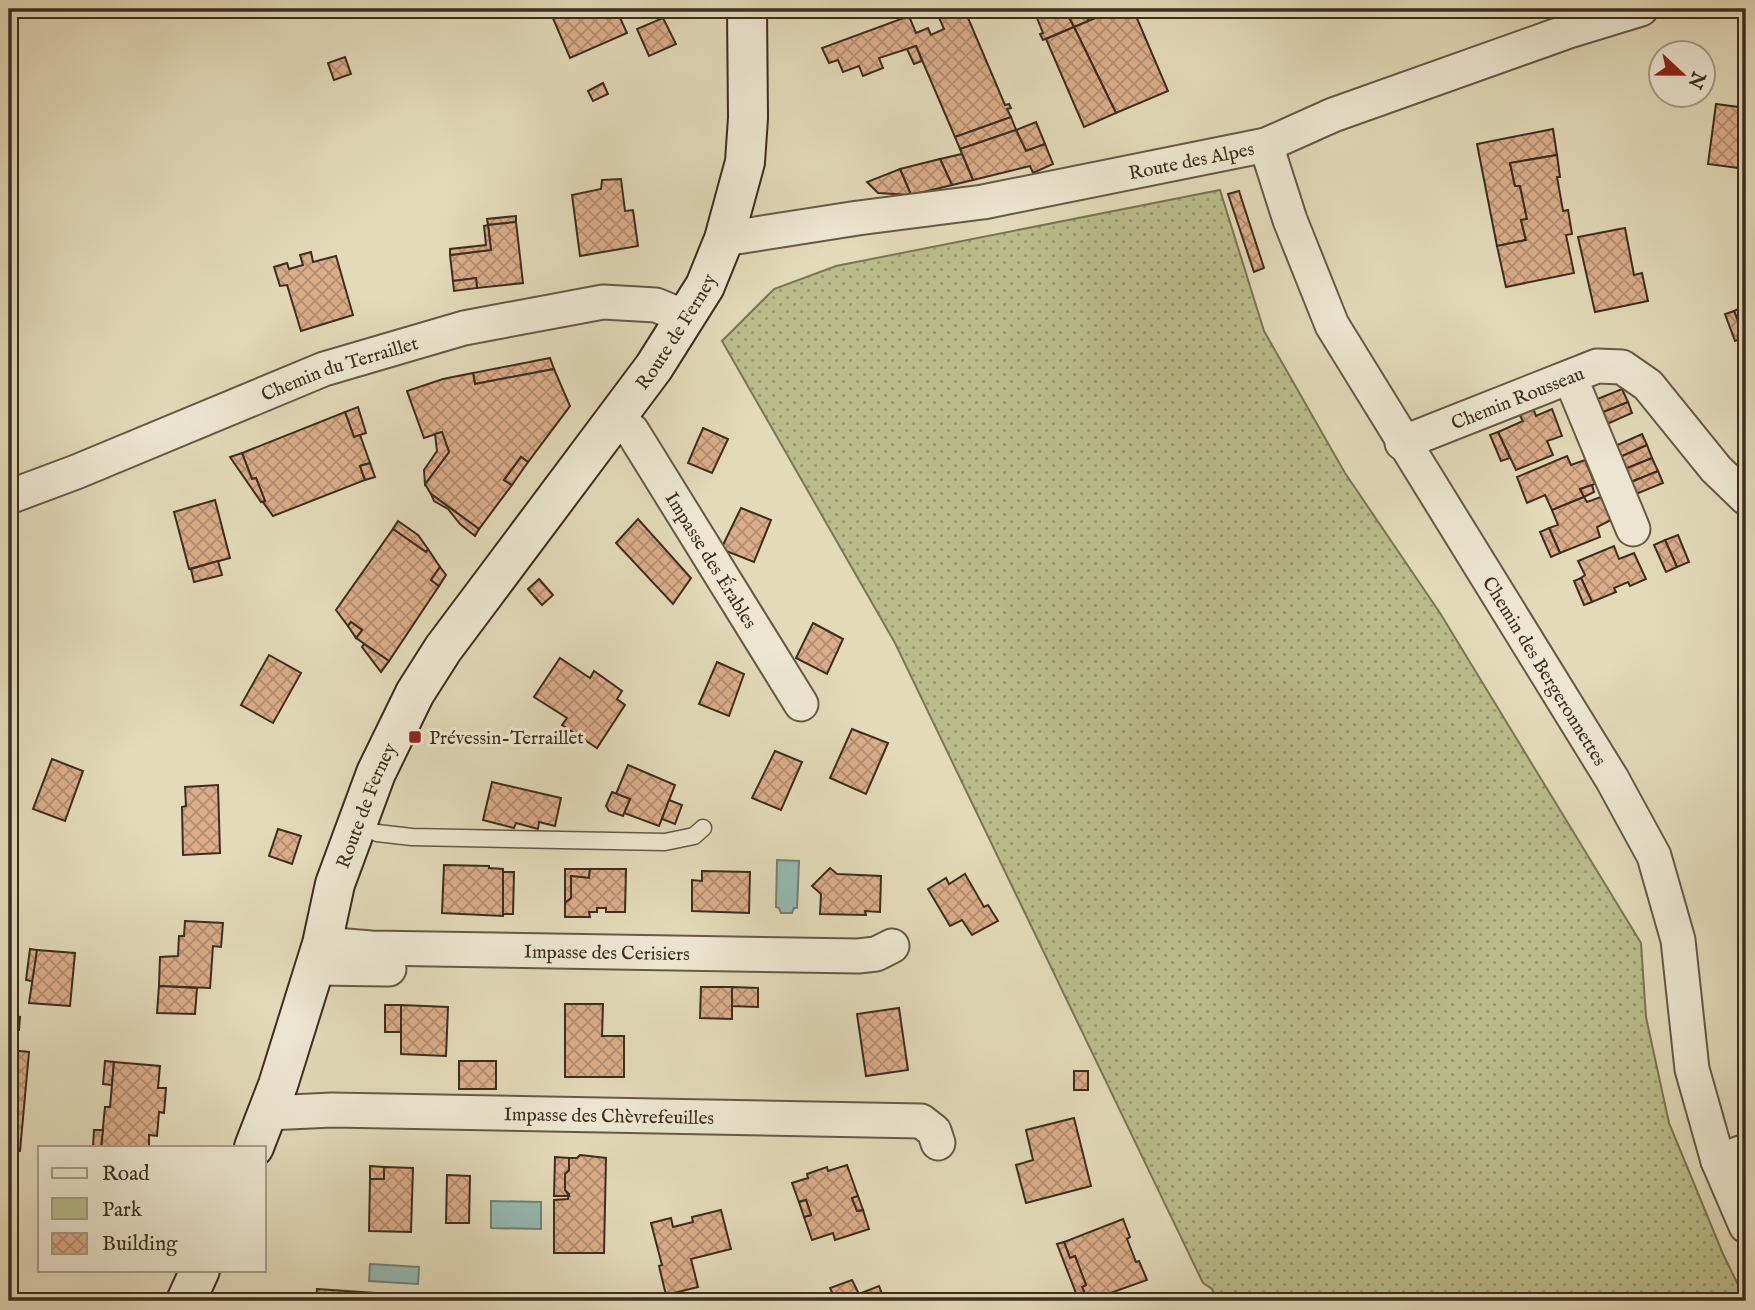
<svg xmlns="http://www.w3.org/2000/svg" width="1755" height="1310" viewBox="0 0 1755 1310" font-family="'IM FELL English',serif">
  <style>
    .green { fill: url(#green-dots); stroke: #7c7455; stroke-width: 2 }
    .water { fill: #95bab3; stroke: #728178; stroke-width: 2 }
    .building { fill: url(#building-cross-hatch); stroke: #3e2c1f; stroke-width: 2 }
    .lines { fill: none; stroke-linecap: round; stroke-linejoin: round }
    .lane-casing { stroke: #675846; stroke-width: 19 }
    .street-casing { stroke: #675846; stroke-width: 37 }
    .secondary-casing { stroke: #3e2c1f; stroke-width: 42 }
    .lane { stroke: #ede7d2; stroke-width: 16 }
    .street { stroke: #ede7d2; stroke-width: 33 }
    .secondary { stroke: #ede7d2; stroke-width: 38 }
    .poi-dot { fill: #8f2418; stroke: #ede7d2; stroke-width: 2.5 }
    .labels { text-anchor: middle; stroke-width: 6; stroke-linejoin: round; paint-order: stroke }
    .street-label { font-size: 19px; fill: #3e2c1f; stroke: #ede7d2 }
    .poi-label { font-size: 19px; fill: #3e2c1f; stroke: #ede7d2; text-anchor: start }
  </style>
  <defs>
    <pattern id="green-dots" width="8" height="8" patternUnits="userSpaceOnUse" patternTransform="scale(1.75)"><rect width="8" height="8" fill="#babd8b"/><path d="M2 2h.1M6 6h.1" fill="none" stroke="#999a71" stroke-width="1.8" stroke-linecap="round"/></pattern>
    <pattern id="building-cross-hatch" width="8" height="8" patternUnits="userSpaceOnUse" patternTransform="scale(1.75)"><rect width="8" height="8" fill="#dbad8a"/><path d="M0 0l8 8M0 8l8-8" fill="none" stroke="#b38d70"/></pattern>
  </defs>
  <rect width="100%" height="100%" fill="#e3dab9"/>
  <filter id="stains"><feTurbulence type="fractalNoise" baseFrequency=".00286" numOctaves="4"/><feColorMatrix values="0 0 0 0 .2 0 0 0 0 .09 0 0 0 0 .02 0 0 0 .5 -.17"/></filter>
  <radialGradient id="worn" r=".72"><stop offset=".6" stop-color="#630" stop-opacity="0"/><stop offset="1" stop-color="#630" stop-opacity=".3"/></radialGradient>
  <path class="green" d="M1220,190L1264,331L1345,473L1440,613L1641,943L1646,1017L1669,1123L1723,1254L1746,1301H1217L1212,1289L1203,1283L895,643L722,341L774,289L836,266Z"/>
  <g class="water">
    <path d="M777,860L799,861L797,908H794L792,913H781L779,908L776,907Z"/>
    <path d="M491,1201L541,1202V1229L491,1228Z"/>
    <path d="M370,1264L419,1267L418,1284L369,1281Z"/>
  </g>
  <g class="building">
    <path d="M549,9H616L627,33L570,58Z"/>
    <path d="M954,9H989L968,18L1005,105L1009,104L1011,108L1007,109L1011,117L955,137L916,46L879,58L883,68L863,76L859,66L843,72L838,60L829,63L822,48L909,16L916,33L928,28L931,35L944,29L938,15Z"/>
    <path d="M1059,9H1065L1074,27L1043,40L1040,34L1043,33L1037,18Z"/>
    <path d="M1065,9H1083L1089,21L1074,27Z"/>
    <path d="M1117,9H1133L1168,91L1116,113L1074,27Z"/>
    <path d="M663,18L676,44L649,56L637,29Z"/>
    <path d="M1074,27L1116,113L1084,127L1046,39Z"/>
    <path d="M916,46L922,61L914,64L907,49Z"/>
    <path d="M345,57L351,74L334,80L328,63Z"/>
    <path d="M603,83L608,94L593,101L588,91Z"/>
    <path d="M1716,104L1746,108V169L1708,164Z"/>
    <path d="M1011,117L1016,130L960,149L955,137Z"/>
    <path d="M1036,122L1045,144L1026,151L1016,130Z"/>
    <path d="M1553,129L1557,155L1510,163L1515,186H1520L1527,219L1521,220L1526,240L1497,246L1477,144Z"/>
    <path d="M1016,130L1026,151L1045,144L1053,164L1033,173L1030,166L973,180L960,149Z"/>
    <path d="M962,154L973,180L952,185L940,159Z"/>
    <path d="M1557,155L1560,177H1557L1563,211L1568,210L1572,234L1566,235L1574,273L1506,287L1497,246L1526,240L1521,220L1527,219L1520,186H1515L1510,163Z"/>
    <path d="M940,159L952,185L911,195L900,169Z"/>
    <path d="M900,169L911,195L878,193L867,182Z"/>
    <path d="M621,179L625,211L633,210L638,246L580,256L572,195L601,189L602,180Z"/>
    <path d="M1239,191L1264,268L1254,272L1228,194Z"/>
    <path d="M516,216V222L488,225L487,219Z"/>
    <path d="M516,222L523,283L477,288L476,278L453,281L450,255L491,250L488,225Z"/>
    <path d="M488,225L491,250L450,255V249L486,245L484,226Z"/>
    <path d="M1625,228L1634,275L1642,273L1648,301L1595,312L1578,237Z"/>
    <path d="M311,252L313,262L336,256L353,315L301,331L287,285L280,286L274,267L287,263L289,269L303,265L300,255Z"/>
    <path d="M476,278L477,288L454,291L453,281Z"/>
    <path d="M1746,305V342L1734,311Z"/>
    <path d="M1734,311L1744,337L1735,341L1725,314Z"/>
    <path d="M550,358L554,369L475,384L473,373Z"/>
    <path d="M554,369L570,406L528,462L521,457L504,480L512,485L479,529L431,494L425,484L449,452L442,432L424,438L407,391L443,379L473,373L475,384Z"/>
    <path d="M1622,389L1628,402L1601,413L1595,400Z"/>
    <path d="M1628,402L1632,413L1607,424L1601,413Z"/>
    <path d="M358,407L366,433L354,437L345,412Z"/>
    <path d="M1533,408L1536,416L1552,409L1562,436L1547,441L1553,455L1516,470L1498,432L1523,421L1519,414Z"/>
    <path d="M345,412L354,437L360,435L370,463L360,466L365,480L273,516L263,502L265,501L256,478L252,479L242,453Z"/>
    <path d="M703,428L728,439L712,473L688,463Z"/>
    <path d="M442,432L449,452L425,484L424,470L437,451L435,434Z"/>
    <path d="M1498,432L1510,458L1501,461L1490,435Z"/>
    <path d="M1642,434L1647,445L1620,457L1615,446Z"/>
    <path d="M1647,445L1652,458L1625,469L1620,457Z"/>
    <path d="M242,453L252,479L256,478L265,501L261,502L230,457Z"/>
    <path d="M1567,456L1571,465L1585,460L1595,484L1580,489L1584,497L1552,510L1545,495L1527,503L1517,477Z"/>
    <path d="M521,457L528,462L512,485L504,480Z"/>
    <path d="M1652,458L1658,471L1631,482L1625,469Z"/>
    <path d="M370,463L375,477L365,480L360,466Z"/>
    <path d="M1658,471L1663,483L1636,494L1631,482Z"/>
    <path d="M1592,485L1594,492L1584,497L1580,489Z"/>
    <path d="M431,494L479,529L475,536L460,524L448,509L434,501Z"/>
    <path d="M1584,497L1587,502L1601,497L1611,520L1597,527L1600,537L1560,553L1549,528L1558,525L1552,510Z"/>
    <path d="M215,500L230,558L189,569L174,512Z"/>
    <path d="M741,508L771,520L754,562L721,549Z"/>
    <path d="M638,519L691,578L673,604L616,543Z"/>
    <path d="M398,521L418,535L428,549L426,552L393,529Z"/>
    <path d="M1549,528L1560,553L1551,557L1540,532Z"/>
    <path d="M393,529L426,552L428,549L440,567L431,580L439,586L389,661L356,638L362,630L351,622L348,626L336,610Z"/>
    <path d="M1678,535L1689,562L1677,567L1665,540Z"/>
    <path d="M1665,540L1677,567L1666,572L1654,545Z"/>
    <path d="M1614,546L1619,559L1634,553L1646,579L1630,586L1628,582L1614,588L1616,592L1592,602L1581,578L1585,575L1578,561Z"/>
    <path d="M218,561L222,575L194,582L191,569Z"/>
    <path d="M440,567L446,575L439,586L431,580Z"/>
    <path d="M1581,578L1592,602L1584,605L1574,581Z"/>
    <path d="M539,579L553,595L542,605L528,589Z"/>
    <path d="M351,622L362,630L356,638L348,626Z"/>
    <path d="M813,623L843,639L827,674L796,658Z"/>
    <path d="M364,644L389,661L381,672L362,647Z"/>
    <path d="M269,655L301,673L273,723L241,705Z"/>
    <path d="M560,658L590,678L594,671L622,691L617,699L625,705L597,748L562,725L567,718L534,697Z"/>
    <path d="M717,662L744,674L729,716L699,704Z"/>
    <path d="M852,729L888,743L866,794L830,778Z"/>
    <path d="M775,751L802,762L781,810L752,798Z"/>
    <path d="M52,759L83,771L65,821L33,809Z"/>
    <path d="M628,765L675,785L659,826L624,813L630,799L616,794Z"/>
    <path d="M492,782L561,798L555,826L539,822L538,829L516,823L514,828L483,820Z"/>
    <path d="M218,785L220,853L183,855L182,807L186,806L185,787Z"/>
    <path d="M612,792L630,799L623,816L609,811L606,806Z"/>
    <path d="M669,800L682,805L675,824L662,819Z"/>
    <path d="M278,829L301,836L292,864L269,856Z"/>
    <path d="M444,865L489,866V868L503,869V916L442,913Z"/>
    <path d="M830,868L837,874L881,876L880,912L865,911L866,915L820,914L821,894L812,886Z"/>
    <path d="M565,869H590L589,878L571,876V898L565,903Z"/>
    <path d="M590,869H626L625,912H606V908H597V912H589L590,917H565V903L571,898V876L589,878Z"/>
    <path d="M702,871L750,872L749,913L692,911V880L702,881Z"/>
    <path d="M503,872H514L513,914H503Z"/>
    <path d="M965,874L984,907L988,905L998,921L972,935L962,920L950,926L928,889L946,878L949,884Z"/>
    <path d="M185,921L223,923L221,947L213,946L210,988L159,986L160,957L178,956L179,936H184Z"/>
    <path d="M30,949L37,950L34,980L31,981L26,980Z"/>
    <path d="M37,950L75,953L70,1006L29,1003Z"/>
    <path d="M159,986L197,988L195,1014L157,1013Z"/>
    <path d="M701,987H732V1019L700,1018Z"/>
    <path d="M732,987L758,988V1007L732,1006Z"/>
    <path d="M565,1004H603L602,1036H624V1077H565Z"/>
    <rect x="385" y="1005" width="16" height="27"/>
    <path d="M401,1005L448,1007L446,1056L401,1054Z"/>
    <path d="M899,1008L908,1070L866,1076L857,1014Z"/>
    <path d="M9,1016L20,1017L19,1030H9Z"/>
    <path d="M9,1050L29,1052L20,1151L9,1150Z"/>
    <path d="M105,1061L114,1062L112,1085L103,1084Z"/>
    <rect x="459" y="1061" width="37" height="28"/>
    <path d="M114,1062L160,1066L158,1088H166L164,1113L159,1112L157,1136L149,1135V1147H101L105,1107H110Z"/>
    <rect x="1074" y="1071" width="14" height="19"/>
    <path d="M1074,1118L1091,1186L1026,1203L1016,1165L1033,1160L1026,1130Z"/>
    <path d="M94,1130H103L101,1147H93Z"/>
    <path d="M580,1155L606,1158L604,1253H554V1200L568,1199L569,1194L565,1190V1174L569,1170V1158H577Z"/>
    <path d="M555,1157L569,1158V1170L565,1174V1190L569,1196H554Z"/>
    <path d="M847,1165L858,1196L852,1198L857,1211L863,1210L869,1229L835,1240L833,1233L812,1240L804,1217L811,1215L806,1200L799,1202L792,1183L808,1178L807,1174L827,1167L828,1171Z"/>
    <path d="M370,1166L384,1167V1179H370Z"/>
    <path d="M384,1167L413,1168L411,1232L369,1231L370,1179H384Z"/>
    <path d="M447,1175L470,1176L469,1223H446Z"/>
    <path d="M858,1196L863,1210L857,1211L852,1198Z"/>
    <path d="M806,1200L811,1215L804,1217L799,1202Z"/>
    <path d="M721,1210L731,1249L691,1259L698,1287L666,1295L659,1266L662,1265L651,1223L671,1218L673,1227L693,1222L692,1217Z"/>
    <path d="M1123,1219L1130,1237L1127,1239L1136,1262L1139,1261L1147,1280L1088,1301L1082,1287L1086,1285L1075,1256L1070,1258L1064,1242Z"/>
    <path d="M1064,1242L1070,1258L1075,1256L1086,1285L1082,1287L1088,1301H1079L1057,1244Z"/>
    <path d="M852,1280L859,1294L844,1301H836L830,1288Z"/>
    <path d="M879,1286L885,1301H844L859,1294Z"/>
    <path d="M317,1289L405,1295V1301H316Z"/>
  </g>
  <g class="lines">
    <defs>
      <path id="lane" d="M377,833L412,837L665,842L694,836L703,828"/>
      <g id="street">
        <path id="s1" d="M1266,145L1290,220L1332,325L1612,779L1654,856L1678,940L1692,1069L1718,1161L1746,1226"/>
        <path id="s2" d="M724,239L858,218L983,202L1266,145L1333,115L1569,31L1641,9"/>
        <path d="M1570,377L1633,529"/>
        <path id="s3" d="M617,417L632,431L801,704"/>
        <path id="s4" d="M1402,443L1597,366L1622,367L1648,385L1716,469L1746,498"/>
        <path id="s5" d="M9,497L76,472L324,369L464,328L603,302L656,305L685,317"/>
        <path id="s6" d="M322,944L371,948L858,956L876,954L892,946"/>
        <path d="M314,968L389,969"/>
        <path id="s7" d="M268,1113L332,1110L921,1121L934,1131L938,1143"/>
        <path d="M1718,1161L1746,1151"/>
      </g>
      <g id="secondary">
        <path id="s8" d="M254,1147L278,1085L322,944L335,884L376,773L415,693L443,649L654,367L705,286L724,239L745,162L748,118L747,9"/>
        <path d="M186,1301L200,1270"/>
      </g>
    </defs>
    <use href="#lane" class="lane-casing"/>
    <use href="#street" class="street-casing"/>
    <use href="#secondary" class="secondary-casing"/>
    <use href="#lane" class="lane"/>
    <use href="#street" class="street"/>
    <use href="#secondary" class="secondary"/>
  </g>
  <rect class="poi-dot" x="408" y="730" width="14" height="14" rx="3.5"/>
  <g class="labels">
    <g class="street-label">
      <text dy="7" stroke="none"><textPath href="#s2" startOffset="474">Route des Alpes</textPath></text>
      <text dy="7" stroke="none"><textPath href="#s8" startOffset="929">Route de Ferney</textPath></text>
      <text dy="7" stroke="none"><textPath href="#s5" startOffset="355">Chemin du Terraillet</textPath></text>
      <text dy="7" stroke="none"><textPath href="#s4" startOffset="124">Chemin Rousseau</textPath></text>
      <text dy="7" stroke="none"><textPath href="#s3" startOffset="172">Impasse des Érables</textPath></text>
      <text dy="7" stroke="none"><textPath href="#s1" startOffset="598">Chemin des Bergeronnettes</textPath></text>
      <text dy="7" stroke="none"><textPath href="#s8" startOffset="360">Route de Ferney</textPath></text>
      <text dy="7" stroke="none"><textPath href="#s6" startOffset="285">Impasse des Cerisiers</textPath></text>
      <text dy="7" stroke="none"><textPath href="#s7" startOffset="341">Impasse des Chèvrefeuilles</textPath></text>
    </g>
    <g class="poi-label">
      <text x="429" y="744">Prévessin-Terraillet</text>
    </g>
  </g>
  <rect width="1755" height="1310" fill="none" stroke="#e3dab9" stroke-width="35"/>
  <rect x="10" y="10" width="1734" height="1289" fill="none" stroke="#3e2c1f" stroke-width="3.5"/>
  <rect x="18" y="18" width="1720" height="1275" fill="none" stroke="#3e2c1f" stroke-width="2"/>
  <rect x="38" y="1146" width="228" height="126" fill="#ede7d2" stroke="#a79c8a" stroke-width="2"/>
  <rect x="52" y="1168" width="35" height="10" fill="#ede7d2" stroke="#a79c8a" stroke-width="2"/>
  <text x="102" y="1180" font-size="21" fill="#3e2c1f">Road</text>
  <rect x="52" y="1198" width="35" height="21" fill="#babd8b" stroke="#a79c8a" stroke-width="2"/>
  <text x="102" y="1216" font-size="21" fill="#3e2c1f">Park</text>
  <rect x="52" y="1233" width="35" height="21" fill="url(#building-cross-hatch)" stroke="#a79c8a" stroke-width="2"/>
  <text x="102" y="1250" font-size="21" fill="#3e2c1f">Building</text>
  <g transform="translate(1682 74) rotate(112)"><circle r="33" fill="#ede7d2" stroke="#a79c8a" stroke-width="2"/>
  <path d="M0-5L12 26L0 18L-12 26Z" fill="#8f2418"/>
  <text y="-10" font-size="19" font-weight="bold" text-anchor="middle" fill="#3e2c1f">N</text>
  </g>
  <rect width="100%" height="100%" filter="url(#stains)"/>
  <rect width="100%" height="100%" fill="url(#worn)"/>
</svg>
